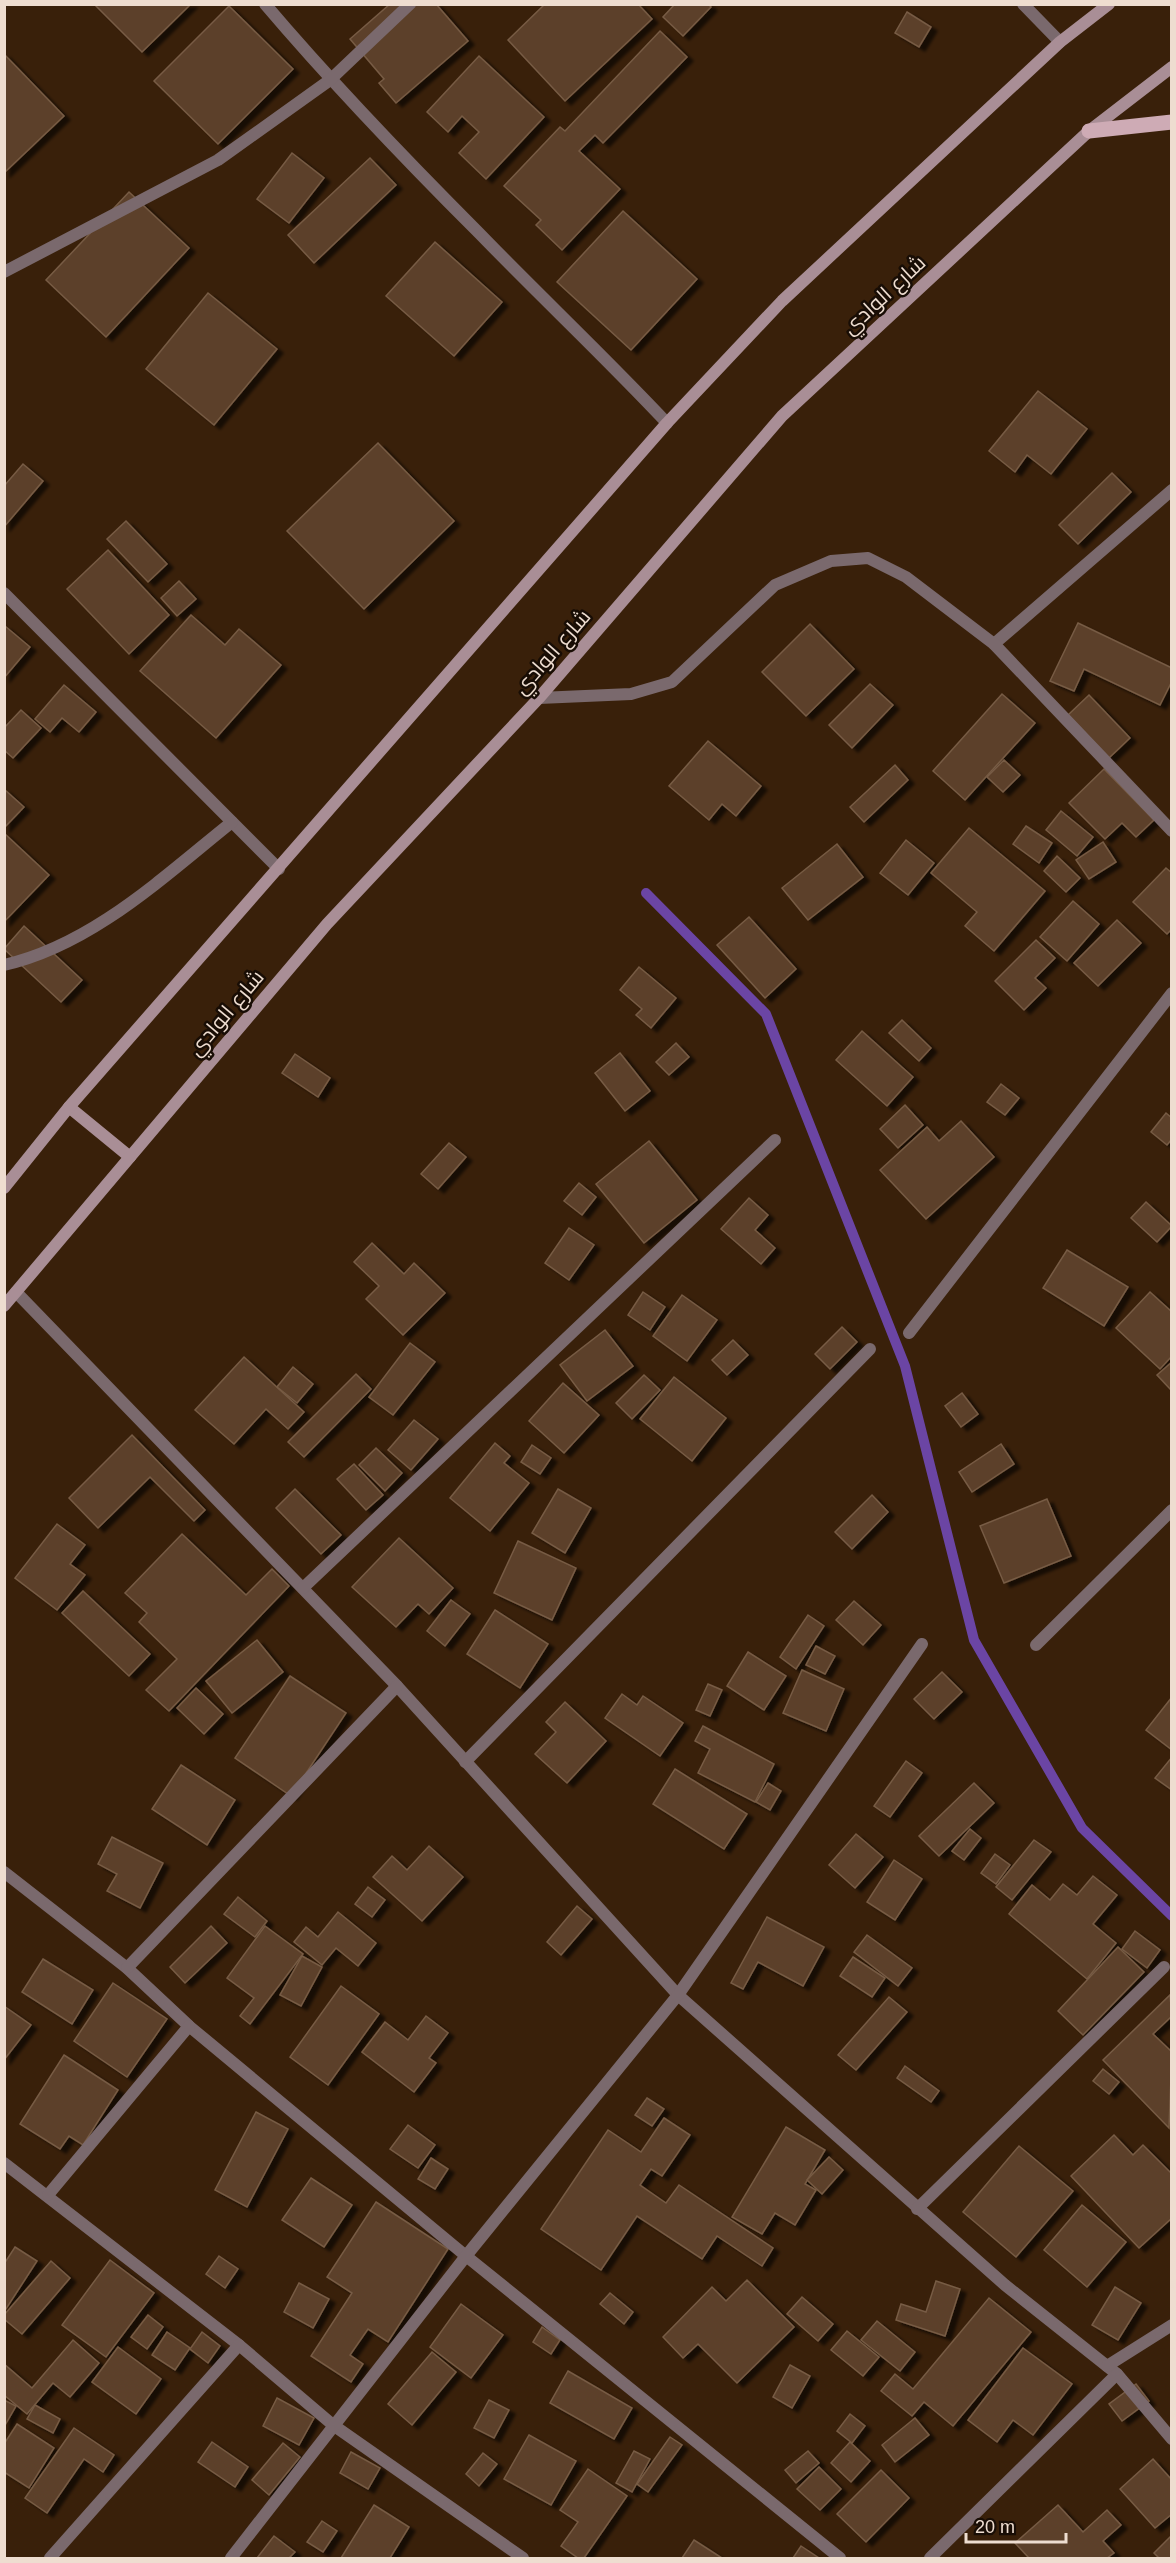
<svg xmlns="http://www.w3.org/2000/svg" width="1176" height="2563" viewBox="0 0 1176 2563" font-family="Helvetica,Cairo,sans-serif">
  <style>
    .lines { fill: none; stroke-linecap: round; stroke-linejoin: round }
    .stream { stroke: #6b45a4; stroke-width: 10 }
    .building { fill: #5c412b; stroke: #775b44; stroke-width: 1.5; filter: url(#shadow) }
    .minor { stroke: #7a696d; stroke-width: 12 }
    .secondary { stroke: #a98e96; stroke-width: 12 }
    .primary { stroke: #ceabb5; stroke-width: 15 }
    .labels { text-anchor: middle; stroke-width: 5; stroke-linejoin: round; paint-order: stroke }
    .street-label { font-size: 21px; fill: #eeddd0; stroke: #180d05 }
  </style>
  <defs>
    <filter id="shadow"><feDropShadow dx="6" dy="4" stdDeviation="1.5" flood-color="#0009"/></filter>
  </defs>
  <rect width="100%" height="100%" fill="#39200a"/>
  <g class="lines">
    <path class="stream" d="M646,893L766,1014L905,1366L974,1640L1082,1828L1172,1916"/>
  </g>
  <g class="building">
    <path d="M94,4H191L142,52Z"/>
    <path d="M390,4H436L468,41L396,103L379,83L384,79L350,39Z"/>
    <path d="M545,4H638L652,19L565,101L508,40Z"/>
    <path d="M675,4H708L711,7L683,36L663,17Z"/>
    <path d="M229,6L293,69L218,144L154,81Z"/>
    <path d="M907,12L931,27L919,47L895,33Z"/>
    <path d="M660,31L687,57L603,143L595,135L579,151L620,189L562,250L536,225L541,220L504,186L560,127L565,131Z"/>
    <path d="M4,54L64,116L4,173Z"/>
    <path d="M479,56L544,117L486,179L459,153L479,132L462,116L448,132L427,112Z"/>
    <path d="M292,153L324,178L289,223L257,199Z"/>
    <path d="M370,158L396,185L314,263L288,235Z"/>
    <path d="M129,192L189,248L106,337L46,280Z"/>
    <path d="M623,211L697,279L631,350L557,282Z"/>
    <path d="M435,242L502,302L454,356L386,296Z"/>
    <path d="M208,293L277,349L214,425L146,369Z"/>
    <path d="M1038,391L1087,429L1051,474L1027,455L1015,472L989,451Z"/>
    <path d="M378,443L454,521L364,609L287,531Z"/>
    <path d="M23,464L43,481L4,527V486Z"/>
    <path d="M1112,473L1131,492L1078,544L1059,525Z"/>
    <path d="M126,521L167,564L148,582L107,539Z"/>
    <path d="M108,550L169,615L129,654L67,589Z"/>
    <path d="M179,581L196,599L177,616L161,598Z"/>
    <path d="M191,615L225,645L239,629L281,665L216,738L140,671Z"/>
    <path d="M1078,623L1172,668V681L1160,705L1084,669L1074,691L1050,681Z"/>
    <path d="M810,624L854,669L806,716L762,672Z"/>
    <path d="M5,626L30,647L4,678V626Z"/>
    <path d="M870,684L893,705L852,748L829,725Z"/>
    <path d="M64,685L96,712L79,732L62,718L50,732L35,719Z"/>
    <path d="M1002,694L1035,723L965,800L933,771Z"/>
    <path d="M1089,695L1130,738L1109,758L1068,715Z"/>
    <path d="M21,710L41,728L13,758L4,750V728Z"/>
    <path d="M708,741L761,786L736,816L722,804L709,820L669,786Z"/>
    <path d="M1004,760L1020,775L1003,792L987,777Z"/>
    <path d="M895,765L908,780L864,822L850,807Z"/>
    <path d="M1104,769L1154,820L1136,837L1122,823L1105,839L1069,803Z"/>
    <path d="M4,789L24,807L4,828Z"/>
    <path d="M1061,811L1093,837L1077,856L1046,830Z"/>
    <path d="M1026,826L1052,843L1039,863L1013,844Z"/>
    <path d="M969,828L1045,891L994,951L965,926L977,912L931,873Z"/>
    <path d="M4,833L49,875L4,922Z"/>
    <path d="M906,840L934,863L908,895L880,873Z"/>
    <path d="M1103,842L1116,862L1089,879L1076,860Z"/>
    <path d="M837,844L863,877L808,920L782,888Z"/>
    <path d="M1057,856L1080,878L1066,892L1044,871Z"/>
    <path d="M1166,868L1172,873V929L1167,934L1133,902Z"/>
    <path d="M1073,901L1099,924L1067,961L1040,937Z"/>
    <path d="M749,917L796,969L765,998L717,945Z"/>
    <path d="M1117,920L1141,943L1098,986L1074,963Z"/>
    <path d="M24,926L82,980L61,1002L4,949Z"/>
    <path d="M1036,940L1055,958L1035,978L1046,988L1024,1010L995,981Z"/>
    <path d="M639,967L676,998L651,1028L636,1015L642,1009L620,990Z"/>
    <path d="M902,1020L931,1048L919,1061L889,1033Z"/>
    <path d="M862,1031L913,1077L887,1106L836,1060Z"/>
    <path d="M676,1043L689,1057L669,1075L656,1062Z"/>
    <path d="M620,1053L650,1091L625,1111L595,1073Z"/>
    <path d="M295,1054L330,1078L318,1097L282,1073Z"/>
    <path d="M1001,1084L1019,1098L1005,1115L987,1102Z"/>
    <path d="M905,1105L923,1125L898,1148L880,1129Z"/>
    <path d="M1166,1113L1172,1118V1139L1167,1145L1151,1132Z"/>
    <path d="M961,1121L994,1157L926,1219L880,1170L927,1127L939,1141Z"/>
    <path d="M649,1141L697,1200L644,1243L596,1184Z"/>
    <path d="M449,1143L466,1157L438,1189L421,1174Z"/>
    <path d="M579,1183L596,1197L582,1215L564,1201Z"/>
    <path d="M749,1198L768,1215L755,1230L775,1248L761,1264L721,1229Z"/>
    <path d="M1146,1202L1172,1226L1157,1242L1131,1218Z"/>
    <path d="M569,1228L594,1245L569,1280L545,1263Z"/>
    <path d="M372,1243L404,1274L414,1263L445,1293L403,1335L366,1299L379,1286L354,1262Z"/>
    <path d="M1067,1250L1128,1287L1104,1326L1043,1288Z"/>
    <path d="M643,1292L665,1307L650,1330L628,1315Z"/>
    <path d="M1150,1292L1172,1312V1356L1160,1369L1116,1328Z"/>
    <path d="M682,1295L717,1320L687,1361L653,1336Z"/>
    <path d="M842,1327L857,1342L830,1369L815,1354Z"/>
    <path d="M605,1330L633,1366L587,1401L560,1365Z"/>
    <path d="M733,1340L748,1355L727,1375L712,1360Z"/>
    <path d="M410,1343L435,1362L393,1415L369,1397Z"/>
    <path d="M244,1357L304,1412L288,1429L266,1409L234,1444L195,1410Z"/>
    <path d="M1172,1362V1391L1157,1375Z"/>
    <path d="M293,1367L313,1384L297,1403L277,1387Z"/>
    <path d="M356,1374L371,1389L304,1457L288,1442Z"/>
    <path d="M644,1375L660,1390L632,1419L616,1403Z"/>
    <path d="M674,1377L726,1418L692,1461L640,1419Z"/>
    <path d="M563,1383L599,1415L564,1453L529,1421Z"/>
    <path d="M962,1393L978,1414L961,1427L945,1406Z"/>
    <path d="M414,1420L438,1439L411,1470L388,1450Z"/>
    <path d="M132,1435L205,1510L194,1521L150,1477L98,1528L69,1498Z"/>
    <path d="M495,1443L510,1456L504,1463L529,1483L490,1531L450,1498Z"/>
    <path d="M1001,1444L1014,1464L972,1492L959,1472Z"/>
    <path d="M532,1445L551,1458L540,1474L521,1462Z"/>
    <path d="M376,1448L402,1473L385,1491L359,1465Z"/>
    <path d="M354,1464L383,1495L366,1510L337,1479Z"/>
    <path d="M295,1489L341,1535L321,1554L276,1508Z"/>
    <path d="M558,1489L591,1508L565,1553L532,1533Z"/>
    <path d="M872,1495L888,1512L852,1549L835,1532Z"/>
    <path d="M1047,1499L1071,1556L1004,1583L980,1526Z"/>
    <path d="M57,1524L85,1545L70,1564L85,1575L57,1610L15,1578Z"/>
    <path d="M182,1534L246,1595L272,1569L289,1586L169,1711L146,1690L177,1659L139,1622L147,1613L125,1593Z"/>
    <path d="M399,1538L453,1588L429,1614L418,1604L396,1627L352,1587Z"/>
    <path d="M518,1541L576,1568L552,1620L494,1593Z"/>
    <path d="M83,1591L150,1654L129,1676L62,1613Z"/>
    <path d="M451,1600L470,1614L445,1646L427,1631Z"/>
    <path d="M854,1601L881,1625L863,1645L836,1620Z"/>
    <path d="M495,1610L548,1644L520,1688L467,1654Z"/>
    <path d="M808,1615L824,1626L796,1669L780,1657Z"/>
    <path d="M257,1640L283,1672L232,1713L206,1681Z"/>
    <path d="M816,1646L835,1656L825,1674L806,1665Z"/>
    <path d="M748,1652L786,1676L764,1710L727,1686Z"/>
    <path d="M802,1670L844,1689L826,1731L783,1713Z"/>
    <path d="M942,1672L962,1692L934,1719L914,1699Z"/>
    <path d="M290,1676L346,1713L291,1796L235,1758Z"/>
    <path d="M708,1684L722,1690L710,1716L696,1710Z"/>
    <path d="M196,1688L223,1714L204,1734L177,1708Z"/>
    <path d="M622,1694L637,1705L643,1696L683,1723L660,1756L605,1718Z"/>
    <path d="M1172,1697V1750L1146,1730Z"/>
    <path d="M565,1702L606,1741L567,1783L535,1754L556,1732L546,1722Z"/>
    <path d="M703,1726L774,1764L755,1802L698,1773L710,1749L695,1741Z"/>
    <path d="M1172,1757V1790L1155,1778Z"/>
    <path d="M906,1761L922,1773L890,1817L874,1806Z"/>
    <path d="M181,1765L235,1800L207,1845L152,1809Z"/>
    <path d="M675,1769L747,1814L724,1849L653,1804Z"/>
    <path d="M768,1783L781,1791L770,1810L756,1802Z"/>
    <path d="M974,1783L994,1803L939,1856L919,1836Z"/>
    <path d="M970,1829L981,1838L964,1860L952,1851Z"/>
    <path d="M856,1834L883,1857L855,1888L829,1865Z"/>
    <path d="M112,1837L163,1863L140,1908L107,1891L117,1874L98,1864Z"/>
    <path d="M1034,1840L1051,1852L1012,1900L996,1887Z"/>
    <path d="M429,1846L463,1877L422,1921L373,1877L392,1856L407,1870Z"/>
    <path d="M995,1854L1010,1865L996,1884L981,1873Z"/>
    <path d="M894,1860L922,1879L895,1920L867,1902Z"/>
    <path d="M1093,1876L1117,1895L1093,1924L1116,1943L1087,1979L1009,1914L1032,1885L1050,1900L1063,1884L1077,1895Z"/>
    <path d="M368,1887L385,1900L372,1917L355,1904Z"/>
    <path d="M238,1897L267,1921L255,1937L224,1914Z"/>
    <path d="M577,1906L592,1919L561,1955L547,1942Z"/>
    <path d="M338,1912L376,1943L358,1966L336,1948L322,1965L294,1942L306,1927L318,1937Z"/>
    <path d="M767,1917L824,1947L803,1986L758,1962L743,1989L731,1983Z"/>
    <path d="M211,1926L227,1943L185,1983L170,1967Z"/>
    <path d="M265,1926L303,1954L250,2024L240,2016L254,1998L227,1978Z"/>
    <path d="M1135,1931L1160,1950L1147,1968L1122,1949Z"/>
    <path d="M867,1935L912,1968L898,1986L854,1952Z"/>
    <path d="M1118,1947L1144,1972L1083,2035L1058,2011Z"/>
    <path d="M302,1956L322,1967L301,2006L280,1995Z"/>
    <path d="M853,1957L885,1978L872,1997L840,1976Z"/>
    <path d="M43,1959L93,1990L72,2024L22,1992Z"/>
    <path d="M113,1983L167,2019L127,2077L74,2041Z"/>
    <path d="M341,1986L379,2014L328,2085L290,2057Z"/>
    <path d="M1170,1995L1172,2016L1153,2034L1172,2052L1169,2128L1103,2060Z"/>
    <path d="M889,1997L907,2012L856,2070L838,2055Z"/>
    <path d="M4,2006L31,2025L4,2060Z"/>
    <path d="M426,2016L448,2033L429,2058L436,2063L414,2092L362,2052L385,2022L408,2040Z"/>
    <path d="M64,2055L118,2090L83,2145L69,2136L60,2149L20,2124Z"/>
    <path d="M905,2066L939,2091L931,2102L897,2078Z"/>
    <path d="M1103,2069L1119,2082L1109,2094L1093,2081Z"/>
    <path d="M647,2098L664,2109L652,2126L635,2115Z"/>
    <path d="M256,2112L288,2129L247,2207L215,2190Z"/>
    <path d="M664,2118L690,2135L662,2176L651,2169L640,2185L666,2203L679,2185L773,2248L762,2266L717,2236L702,2259L637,2216L601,2270L541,2229L608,2130L641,2152Z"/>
    <path d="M408,2125L435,2145L418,2168L390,2149Z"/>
    <path d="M786,2127L825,2150L805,2184L816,2190L795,2225L775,2213L762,2234L732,2217Z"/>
    <path d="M1114,2135L1133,2155L1143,2145L1172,2174V2218L1139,2248L1071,2176Z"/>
    <path d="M1019,2146L1073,2191L1016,2257L963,2212Z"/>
    <path d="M829,2157L843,2170L822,2194L807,2180Z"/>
    <path d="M431,2158L448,2169L435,2189L418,2179Z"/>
    <path d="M311,2178L352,2205L324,2247L282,2220Z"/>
    <path d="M376,2202L448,2249L388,2342L368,2329L350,2355L363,2364L351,2382L311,2356L352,2293L327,2277Z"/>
    <path d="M1082,2205L1126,2242L1087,2287L1044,2250Z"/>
    <path d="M15,2247L37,2261L4,2312V2264Z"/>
    <path d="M219,2256L238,2269L225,2288L206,2274Z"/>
    <path d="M110,2260L154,2293L106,2357L62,2325Z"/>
    <path d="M51,2261L70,2278L22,2334L4,2319V2315Z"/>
    <path d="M747,2280L794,2327L737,2383L698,2344L683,2358L663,2337L712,2287L726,2301Z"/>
    <path d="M936,2281L960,2289L945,2336L896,2320L901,2304L926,2312Z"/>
    <path d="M299,2283L329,2299L313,2328L284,2312Z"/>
    <path d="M1115,2287L1141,2303L1118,2340L1092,2325Z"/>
    <path d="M610,2293L633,2312L624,2324L600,2304Z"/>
    <path d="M802,2297L833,2324L818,2341L787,2314Z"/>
    <path d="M989,2298L1031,2332L953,2426L924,2402L912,2416L881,2391L895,2374L913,2389Z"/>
    <path d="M461,2304L503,2335L471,2378L430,2347Z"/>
    <path d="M148,2315L163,2327L147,2349L131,2337Z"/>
    <path d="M877,2321L915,2352L900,2371L861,2340Z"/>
    <path d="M542,2327L560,2340L551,2354L533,2342Z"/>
    <path d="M847,2331L879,2357L863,2376L831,2350Z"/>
    <path d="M167,2332L190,2348L175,2370L152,2355Z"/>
    <path d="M202,2332L220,2346L208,2363L190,2349Z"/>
    <path d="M73,2340L99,2363L70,2397L53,2383L27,2414L4,2395V2364L32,2388Z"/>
    <path d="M118,2347L161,2379L136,2414L92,2382Z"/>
    <path d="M1023,2348L1072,2384L1033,2435L1013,2420L997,2442L968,2420Z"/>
    <path d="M432,2352L456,2372L412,2425L388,2404Z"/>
    <path d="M790,2365L810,2376L792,2408L773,2397Z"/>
    <path d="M568,2371L632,2408L614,2439L550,2403Z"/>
    <path d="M1136,2384L1149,2401L1122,2421L1109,2404Z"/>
    <path d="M277,2398L314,2418L299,2445L263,2426Z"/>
    <path d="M4,2400L16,2406L4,2427Z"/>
    <path d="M489,2400L509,2410L494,2438L474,2428Z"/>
    <path d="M35,2405L60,2419L53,2433L27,2419Z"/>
    <path d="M850,2414L865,2426L852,2443L837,2431Z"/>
    <path d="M915,2418L929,2435L895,2462L882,2445Z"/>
    <path d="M17,2424L54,2448L29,2488L4,2472V2444Z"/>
    <path d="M74,2428L114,2455L103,2472L84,2459L47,2513L25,2498Z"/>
    <path d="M529,2435L576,2461L551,2505L504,2479Z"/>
    <path d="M670,2437L682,2445L648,2492L637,2484Z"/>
    <path d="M212,2442L248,2467L235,2487L198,2462Z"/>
    <path d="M850,2442L870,2461L851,2482L831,2463Z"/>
    <path d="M283,2443L300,2457L269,2495L252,2480Z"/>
    <path d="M634,2451L650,2459L632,2492L616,2483Z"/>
    <path d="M808,2451L819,2463L796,2483L785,2470Z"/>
    <path d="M351,2452L380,2468L368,2489L340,2473Z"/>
    <path d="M483,2453L497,2464L479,2486L466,2474Z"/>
    <path d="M1153,2459L1172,2480V2514L1155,2528L1120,2489Z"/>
    <path d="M819,2467L841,2489L820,2510L797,2489Z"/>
    <path d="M588,2469L627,2496L584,2558H578L561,2546L578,2522L560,2510Z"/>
    <path d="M881,2470L909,2498L866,2542L837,2514Z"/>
    <path d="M374,2505L409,2527L390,2558H341Z"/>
    <path d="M1058,2505L1083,2532L1107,2510L1121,2525L1103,2541L1114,2553L1107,2558H1029L1015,2543Z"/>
    <path d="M322,2521L337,2531L323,2552L307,2542Z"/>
    <path d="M1172,2535V2558H1159L1154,2553Z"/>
    <path d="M274,2536L295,2552L289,2558H257Z"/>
    <path d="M694,2540L722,2558H682Z"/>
    <path d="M801,2546L819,2558H793Z"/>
  </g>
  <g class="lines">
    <g class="minor">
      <path d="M265,4C333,84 405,159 479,233C541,297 606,358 667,423"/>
      <path d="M1023,4L1060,42"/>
      <path d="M4,272L218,160L330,80L410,4"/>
      <path d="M4,593L279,869"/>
      <path d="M994,644L1172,490"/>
      <path d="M539,698L631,694L672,682L775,585L831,561L868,558L906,577L994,644L1172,831"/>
      <path d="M4,965C92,945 163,877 232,822"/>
      <path d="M16,1292L397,1686L678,1995L1005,2285L1117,2374L1172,2439"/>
      <path d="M909,1333L1172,993"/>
      <path d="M303,1588L775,1140"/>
      <path d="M1036,1645L1172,1510"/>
      <path d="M465,1762L870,1349"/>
      <path d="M4,1872L127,1968L189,2026L466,2256L840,2558"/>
      <path d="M127,1968L397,1686"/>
      <path d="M4,2163L239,2345L333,2425L523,2558"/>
      <path d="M48,2195L189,2026"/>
      <path d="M917,2209L1164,1967"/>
      <path d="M1107,2366L1172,2325"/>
      <path d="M50,2558L239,2345"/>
      <path d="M231,2558L466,2256L678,1995L922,1644"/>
      <path d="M930,2558L1117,2374"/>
    </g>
    <g class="secondary">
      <path d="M69,1107L130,1157"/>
      <path d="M4,1188L69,1107L667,423L782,301L1060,42L1109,4"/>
      <path d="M4,1306L327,924L539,698L782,416L1089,131L1172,67"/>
    </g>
    <path class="primary" d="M1089,131L1172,122"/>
  </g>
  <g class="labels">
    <g class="street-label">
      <text transform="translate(884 295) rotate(-43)" y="7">شارع الوادي</text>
      <text transform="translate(552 652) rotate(-49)" y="7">شارع الوادي</text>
      <text transform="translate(226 1013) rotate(-50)" y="7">شارع الوادي</text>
    </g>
  </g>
  <rect width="1176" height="2563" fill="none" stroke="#eeddd0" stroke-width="12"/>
  <path d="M966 2533v9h100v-9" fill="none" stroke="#eeddd0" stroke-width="3"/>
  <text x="975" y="2533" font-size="18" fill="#eeddd0" stroke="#180d05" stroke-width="4.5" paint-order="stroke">20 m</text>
</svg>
